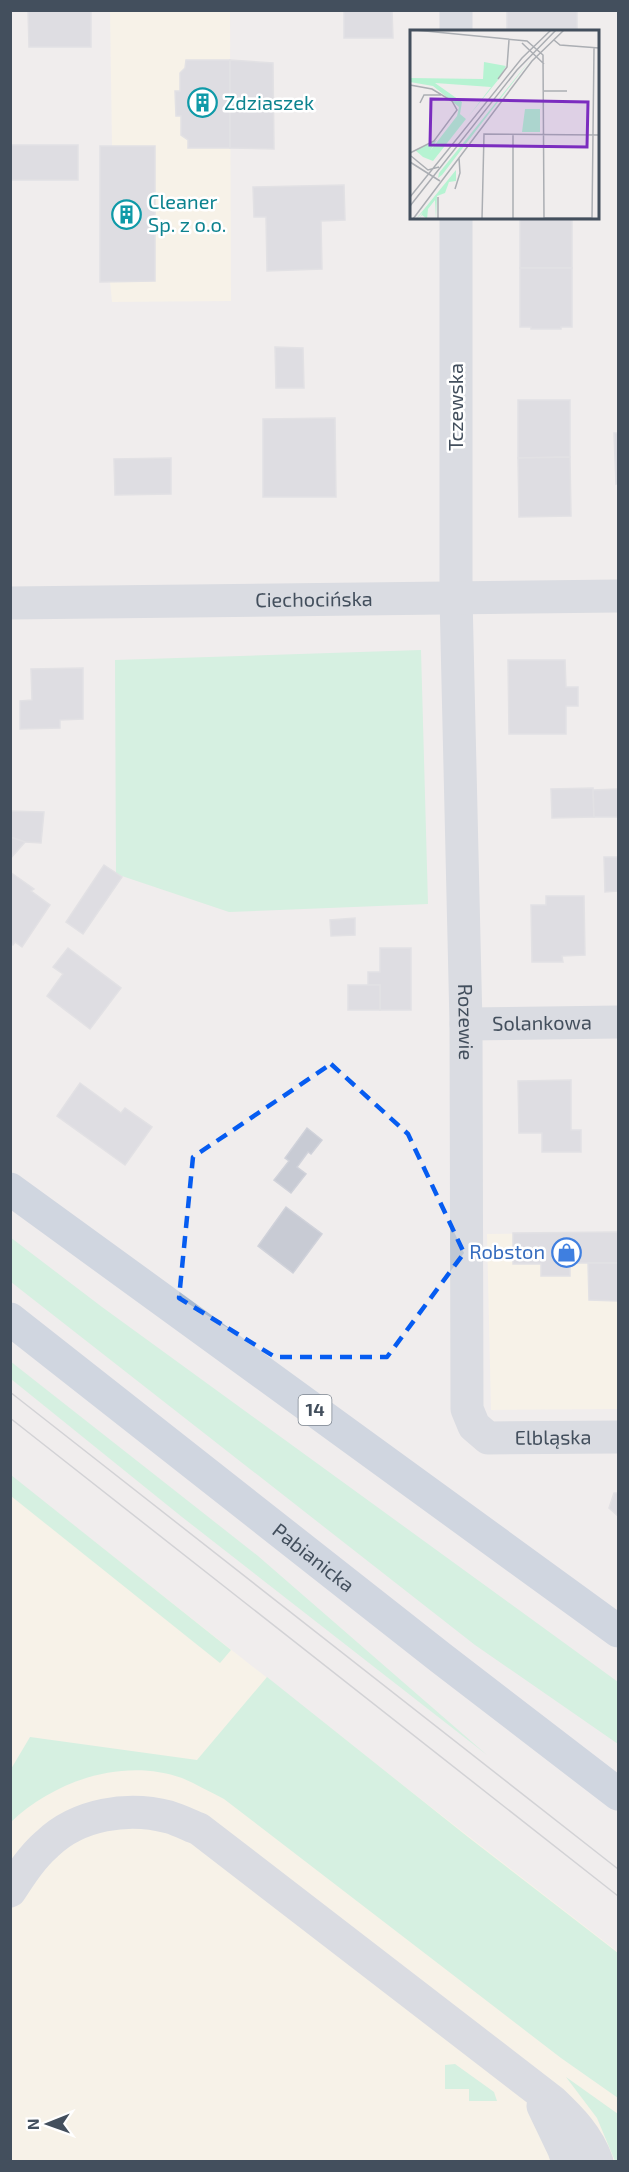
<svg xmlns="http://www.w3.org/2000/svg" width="629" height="2172" viewBox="0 0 629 2172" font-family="'Exo 2',sans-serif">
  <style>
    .commercial { fill: #fef8e3 }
    .green { fill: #b6f3d2 }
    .building { fill: #c8cbd4; stroke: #d0d2da; stroke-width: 1.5 }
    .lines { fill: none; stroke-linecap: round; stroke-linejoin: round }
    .minor { stroke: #bfc8d4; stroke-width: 33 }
    .major { stroke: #a9bad0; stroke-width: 33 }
    .tram { stroke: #aeb2b9; stroke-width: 1.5 }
    .marked { fill: none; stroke: #065cf1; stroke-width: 4.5; stroke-dasharray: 12 8; stroke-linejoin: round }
    .labels { text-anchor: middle; stroke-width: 5; stroke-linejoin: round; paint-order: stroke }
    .shield { fill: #fff; stroke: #7b848e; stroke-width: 1.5 }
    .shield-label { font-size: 18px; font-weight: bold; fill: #434f5d }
    .culture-label { font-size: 20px; fill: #0d838f; stroke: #fff; text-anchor: start }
    .street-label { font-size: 20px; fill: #434f5d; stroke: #fff }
    .shop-label { font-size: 20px; fill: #366cbe; stroke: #fff; text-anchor: end }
    .inset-road { fill: none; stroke: #abaeb3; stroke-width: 1.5 }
    .view { fill: #7b2cbf; fill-opacity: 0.15; stroke: #7b2cbf; stroke-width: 3 }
    .inset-edge { fill: none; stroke: #434f5d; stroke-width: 3 }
  </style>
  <rect width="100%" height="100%" fill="#f0eded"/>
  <g class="commercial">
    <path d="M110,11H230L231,301L112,302L110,282H100V146H112Z"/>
    <path d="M618,1232V1409L491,1410L487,1234Z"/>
    <path d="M10,1475L418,1797L618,1952V2161H11Z"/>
  </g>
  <g class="green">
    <path d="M421,650L428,904L229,912L116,874L115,660Z"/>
    <path d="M10,1237L102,1307L618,1682V1744L475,1645L11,1282Z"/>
    <path d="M10,1361L258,1556L487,1755L182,1517L11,1379Z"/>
    <path d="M10,1475H11L231,1650L220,1663L11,1496Z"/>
    <path d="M267,1677L468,1837L618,1953V2098L561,2058L224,1799C210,1792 196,1784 182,1778C123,1757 54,1781 11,1822V1769L30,1737L197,1760Z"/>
    <path d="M455,2064L494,2092L497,2101H469V2089H445V2065Z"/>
    <path d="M566,2077L618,2114V2161H615L597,2118Z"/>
  </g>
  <g class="building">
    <path d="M28,10H91V47H29Z"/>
    <path d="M344,10H392L393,38H344Z"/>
    <rect x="507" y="10" width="70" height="19"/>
    <path d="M186,60H230V148H188V140L181,135V116H176L175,91H180V73L185,68Z"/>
    <path d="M230,60L273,63L274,149L230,148Z"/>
    <rect x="10" y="145" width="68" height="35"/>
    <path d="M100,146H155V281L100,282Z"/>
    <path d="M344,185L345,220L321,221L322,269L267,271L266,217H254L253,187Z"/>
    <rect x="520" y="218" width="52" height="50"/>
    <path d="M520,268H572V327H561V329H531V327H520Z"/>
    <path d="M275,347L303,348L304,388H276Z"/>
    <path d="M518,400H570V457L518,458Z"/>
    <path d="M335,418L336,497H263V419Z"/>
    <path d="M614,433H618V483L616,484Z"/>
    <path d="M570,457L571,516L519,517L518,458Z"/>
    <path d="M171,458V494L115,495L114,459Z"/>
    <path d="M508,660H565L566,687H578V706H566V734H509Z"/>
    <path d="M83,668V719L60,720V728L20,729V701L32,700L31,669Z"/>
    <path d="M593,788L594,817L552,818L551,789Z"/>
    <path d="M618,789V817H594L593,790Z"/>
    <path d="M10,811L44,812L41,843L25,842L10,837Z"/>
    <path d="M10,837L25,842L10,859Z"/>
    <path d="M604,857H618V891L605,892Z"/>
    <path d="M104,865L122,877L83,934L66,922Z"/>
    <path d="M10,872L34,889L31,891L50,905L22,947L15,942L13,945L10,943Z"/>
    <path d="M546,896H584L585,955L562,956L563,962H532L531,905H546Z"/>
    <path d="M355,918V935L331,936L330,920Z"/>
    <path d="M68,948L121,988L90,1029L47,996L63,974L53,967Z"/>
    <path d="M380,948H411V1010H380V985H368V972H380Z"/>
    <rect x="348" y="985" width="32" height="25"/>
    <path d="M571,1080V1130H581V1152H542V1133H519L518,1081Z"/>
    <path d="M80,1083L121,1113L125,1108L152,1127L125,1165L57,1116Z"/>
    <path d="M307,1128L322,1140L311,1154L308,1152L297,1167L306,1174L291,1193L274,1180L289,1161L285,1158Z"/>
    <path d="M286,1207L322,1234L293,1273L258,1246Z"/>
    <path d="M618,1232V1263H570V1276H541V1264H513V1233Z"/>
    <path d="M588,1263H618V1301L589,1300Z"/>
    <path d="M614,1493H618V1516L609,1508Z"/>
  </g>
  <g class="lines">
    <g class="minor">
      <path d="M456,32V10"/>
      <path id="s1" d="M456,218V597L466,1024L467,1409L474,1426L488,1438L618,1437"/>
      <path id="s2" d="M10,603L618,596"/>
      <path id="s3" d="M466,1024L618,1022"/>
      <path d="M10,1891C21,1874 32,1857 47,1844C78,1814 128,1806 169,1817C179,1820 189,1825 199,1829L552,2101C571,2119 588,2136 597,2162"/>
      <path d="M543,2106L564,2150L568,2162"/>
    </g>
    <g class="major">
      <path d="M10,1189L618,1631"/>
      <path id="s4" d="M10,1319L441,1658L618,1794"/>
    </g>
    <g class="tram">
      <path d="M10,1392L618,1869"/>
      <path d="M10,1418L618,1896"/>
    </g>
  </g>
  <path d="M0 0H629V2172H0ZM331,1064L408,1134L464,1253L387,1357H275L179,1298L193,1157Z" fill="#f0eded" fill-opacity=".55" fill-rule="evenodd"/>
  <path class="marked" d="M331,1064L408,1134L464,1253L387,1357H275L179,1298L193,1157Z"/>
  <defs>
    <symbol id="building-ring" viewBox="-11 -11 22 22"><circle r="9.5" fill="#fff" stroke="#0f9aa8" stroke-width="1.5"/><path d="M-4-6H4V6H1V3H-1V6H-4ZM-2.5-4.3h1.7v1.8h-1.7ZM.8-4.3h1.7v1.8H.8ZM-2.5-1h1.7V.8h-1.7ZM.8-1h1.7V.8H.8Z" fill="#0f9aa8"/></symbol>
    <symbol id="shop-ring" viewBox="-11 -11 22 22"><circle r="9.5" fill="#fff" stroke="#3f7fe0" stroke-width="1.5"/><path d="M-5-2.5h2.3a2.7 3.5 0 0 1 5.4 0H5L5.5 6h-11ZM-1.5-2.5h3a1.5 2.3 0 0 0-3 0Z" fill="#3f7fe0"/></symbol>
  </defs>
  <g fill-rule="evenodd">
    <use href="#building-ring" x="186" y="86" width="33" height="33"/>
    <use href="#building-ring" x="110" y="198" width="33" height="33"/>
    <use href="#shop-ring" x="550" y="1236" width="33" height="33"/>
  </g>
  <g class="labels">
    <rect class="shield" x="298.5" y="1395" width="33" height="30" rx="4.5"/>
    <g class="shield-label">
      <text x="315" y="1416">14</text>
    </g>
    <g class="culture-label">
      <text x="224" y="110">Zdziaszek</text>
      <text x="148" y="209">Cleaner<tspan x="148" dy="23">Sp. z o.o.</tspan></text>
    </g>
    <g class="street-label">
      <text transform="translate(456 407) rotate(-90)" y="7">Tczewska</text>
      <text dy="7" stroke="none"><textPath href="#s2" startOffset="304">Ciechocińska</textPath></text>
      <text dy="7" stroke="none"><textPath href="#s1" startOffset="804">Rozewie</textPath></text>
      <text dy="7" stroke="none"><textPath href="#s3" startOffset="76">Solankowa</textPath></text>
      <text dy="7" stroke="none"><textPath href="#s1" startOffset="1293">Elbląska</textPath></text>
      <text dy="7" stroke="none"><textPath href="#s4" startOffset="386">Pabianicka</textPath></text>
    </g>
    <g class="shop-label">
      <text x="545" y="1259">Robston</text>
    </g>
  </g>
  <g transform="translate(410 30)">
    <rect width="189" height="189" fill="#f0eded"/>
    <path d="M121,29L32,145L28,148L29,143ZM74,32L96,36L88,50L58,87L81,57L25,53L52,72L50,84L56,89L23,131L13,127L5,120L27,110L20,121L47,86L49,77L23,56L0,52V48L73,49ZM115,79H130V102H112ZM46,140V151L39,152L35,163L27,166L26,189L25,170L18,179L17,189L12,185L9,189L13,182L6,189Z" fill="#b6f3d2"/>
    <path class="inset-road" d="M5,0L117,11L133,25L134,189M144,10L150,15L189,18M112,13L134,34M88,49L97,37L99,10M0,55L22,59L42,71L47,80L24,111L0,123M134,61H157M10,73L14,65H31M1,126L18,140L29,137M0,132L30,151M45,159L50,143L49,128M0,167L112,28L141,0M0,176L107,40L146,0M134,188H182M3,189L122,31L154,0M28,189V167M72,189L74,104L189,105M103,189V104M182,189L184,18"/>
    <path class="view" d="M21,69L178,72L177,117L20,115Z"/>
    <rect width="189" height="189" class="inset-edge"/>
  </g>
  <rect width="629" height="2172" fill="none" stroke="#434f5d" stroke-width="24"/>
  <g transform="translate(48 2124) rotate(269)" stroke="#ffffff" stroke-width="4.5" paint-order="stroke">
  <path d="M0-4.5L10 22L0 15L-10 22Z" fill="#434f5d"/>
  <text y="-9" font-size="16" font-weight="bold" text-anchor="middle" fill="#434f5d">N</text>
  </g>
</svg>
